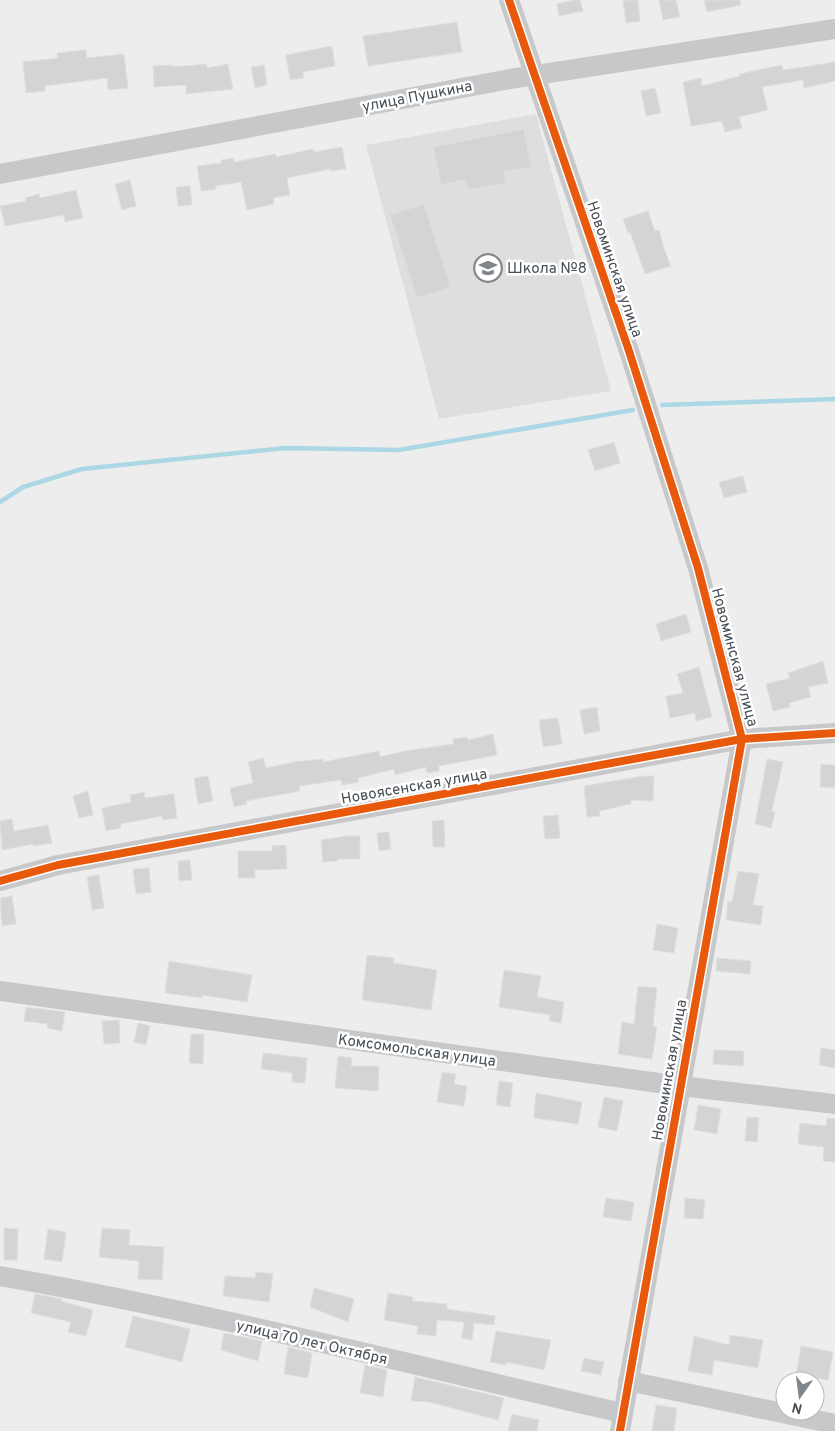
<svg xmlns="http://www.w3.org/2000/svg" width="835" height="1431" viewBox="0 0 835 1431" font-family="Overpass,sans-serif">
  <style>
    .education { fill: #dfdede }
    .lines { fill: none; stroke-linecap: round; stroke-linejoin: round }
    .stream { stroke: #acd7e4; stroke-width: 4.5 }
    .building { fill: #d3d4d6; stroke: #dedfe0 }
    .minor { stroke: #c7c8ca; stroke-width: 20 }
    .cycleway-casing { stroke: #fff; stroke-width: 11 }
    .cycleway { stroke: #e8590c; stroke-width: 8 }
    .labels { text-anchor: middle; stroke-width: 5; stroke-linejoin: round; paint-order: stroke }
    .street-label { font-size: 15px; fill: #464e56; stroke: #fff }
    .poi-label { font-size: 15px; fill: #464e56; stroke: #fff; text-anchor: start }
  </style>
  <rect width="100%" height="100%" fill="#ededed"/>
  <path class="education" d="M536,114L611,391L439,419L366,145Z"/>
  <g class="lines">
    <g class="stream">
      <path d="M662,405L835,399"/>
      <path d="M0,502L23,487L82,469L285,448L399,450L633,410"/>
    </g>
  </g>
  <g class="building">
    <path d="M574,0H580L583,11L559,16L557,4Z"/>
    <path d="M623,0H638L640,21L626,23Z"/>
    <path d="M659,0H676L680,17L663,20Z"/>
    <path d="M704,0H740L741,5L707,12Z"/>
    <path d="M457,22L462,52L368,66L363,36Z"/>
    <path d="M332,46L335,66L303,72L304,78L290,80L286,55Z"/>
    <path d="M86,50L87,58L124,54L128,88L108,90L107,78L45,86V91L26,93L23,62L58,58L57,53Z"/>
    <path d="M835,62V81L804,88L803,80L762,87L768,110L739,117L742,128L725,132L722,121L691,126L683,82L701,78L702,86L740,76L739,74L782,65L783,70Z"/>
    <path d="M207,64V68L228,64L233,89L186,94V85L154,87L153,66L172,65V67Z"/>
    <path d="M264,65L267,85L255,88L251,67Z"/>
    <path d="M655,88L661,113L646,116L641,91Z"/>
    <path d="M524,129L531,167L504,172L506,183L468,190L465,180L441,185L433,147Z"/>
    <path d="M342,147L346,169L330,171V169L287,178L290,195L273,198L274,204L247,210L241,182L215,186L216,189L201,191L197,166L221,163V160L234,158V162L275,154L276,157L313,149L314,152Z"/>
    <path d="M130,180L136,206L122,210L115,184Z"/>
    <path d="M190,186L192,205L178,206L176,187Z"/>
    <path d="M76,190L83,218L65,222L64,215L5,226L0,206L26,201L25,198L39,194L40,198Z"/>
    <path d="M424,204L451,287L417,298L390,215Z"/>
    <path d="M648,211L655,231L659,230L664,249L671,266L645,274L630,232L628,233L623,219Z"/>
    <path d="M614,442L620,463L595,471L588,450Z"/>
    <path d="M743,476L747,492L724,498L719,482Z"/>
    <path d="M686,614L691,632L661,641L656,624Z"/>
    <path d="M823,661L828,683L808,687L811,697L789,703L790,707L773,711L766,684L790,678L788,673Z"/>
    <path d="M699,667L712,717L696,721L695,713L670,718L666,696L683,693L677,674Z"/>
    <path d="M597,707L600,731L584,734L580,710Z"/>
    <path d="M558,718L562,744L543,747L539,720Z"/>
    <path d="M493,734L497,755L439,766V771L427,773L426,767L395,775L394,769L358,778L359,782L342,785L341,780L299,786L300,791L246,801L247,804L234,807L230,788L253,783L248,762L263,758L266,768L294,762L323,759V762L379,751L380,757L405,751L453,744V739L467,737L468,740Z"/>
    <path d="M767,759L783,762L772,811L775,812L771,828L755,824Z"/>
    <path d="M821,764L835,765V788L820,787Z"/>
    <path d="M208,776L213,801L198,804L194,778Z"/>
    <path d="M644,776H654L653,801L631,800V804L599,811L600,816L587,817L584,786Z"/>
    <path d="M88,791L93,815L79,818L73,796Z"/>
    <path d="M144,792L145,798L174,794L177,818L163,820L162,816L120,824L121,828L106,831L102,808L131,802L130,795Z"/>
    <path d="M558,815L560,838L545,839L543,816Z"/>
    <path d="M12,819L14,831L48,825L52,843L34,846L33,844L2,850L0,821Z"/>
    <path d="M444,820L445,847H433L432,821Z"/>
    <path d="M389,832L391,849L379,851L377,833Z"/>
    <path d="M347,836H360V859H338V861L323,862L321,840Z"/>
    <path d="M286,845L287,869L255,870V878H238V851H272V846Z"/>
    <path d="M190,860L192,880L179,881L178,861Z"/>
    <path d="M149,868L151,892L136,894L133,869Z"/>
    <path d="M738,871L759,874L753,905L763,906L761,925L726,920L728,901L732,902Z"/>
    <path d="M99,875L104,908L92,910L87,877Z"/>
    <path d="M12,896L16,924L2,926L0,898Z"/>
    <path d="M657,924L678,928L674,953L653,950Z"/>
    <path d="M367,955L394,958L393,963L437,970L431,1010L362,1000Z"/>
    <path d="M717,958L751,961L750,974L716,971Z"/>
    <path d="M169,961L252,975L247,1002L202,995V998L165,993Z"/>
    <path d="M504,970L541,976L537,997L564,1002L561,1023L549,1021L550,1015L499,1007Z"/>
    <path d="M638,986L657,988L653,1026L657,1027L652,1059L618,1054L622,1022L634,1024Z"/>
    <path d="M26,1007L65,1012L62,1031L47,1028L48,1024L24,1021Z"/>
    <path d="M119,1020L120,1043L104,1044L102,1021Z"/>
    <path d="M138,1023L150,1026L146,1045L134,1042Z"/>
    <path d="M191,1034H204L203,1064L189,1063Z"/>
    <path d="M821,1048L835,1050V1068L819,1065Z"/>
    <path d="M714,1050L744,1051L743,1066L713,1064Z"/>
    <path d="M263,1053L307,1058L305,1083L292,1082V1073L261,1069Z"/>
    <path d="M338,1056L352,1058L351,1066H379L378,1091L335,1088Z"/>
    <path d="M442,1072L456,1074L454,1084L467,1086L464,1106L437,1102Z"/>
    <path d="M499,1081L513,1083L510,1107L496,1105Z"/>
    <path d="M536,1093L582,1102L578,1124L534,1118Z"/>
    <path d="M604,1097L623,1101L617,1131L598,1127Z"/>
    <path d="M698,1105L721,1109L717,1134L694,1130Z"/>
    <path d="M747,1117L759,1118L757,1142L745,1141Z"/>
    <path d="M827,1118L835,1119V1162L823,1161L824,1147L798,1144L800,1123L826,1126Z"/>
    <path d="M606,1198L634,1202L631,1221L603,1217Z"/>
    <path d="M685,1198L705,1200L703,1219L684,1218Z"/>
    <path d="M4,1228L18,1229L17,1260H4Z"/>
    <path d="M102,1228L130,1230L129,1245L164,1247L162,1280L138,1279L139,1261L99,1257Z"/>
    <path d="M48,1229L66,1232L62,1262L44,1259Z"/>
    <path d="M256,1272L273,1274L269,1302L223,1296L225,1276L255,1278Z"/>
    <path d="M314,1288L354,1299L348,1322L310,1307Z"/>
    <path d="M388,1293L413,1297L412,1301L447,1304V1309L495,1316L494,1325L474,1323L472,1340L462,1338L464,1322L437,1320L436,1336L417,1334L418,1326L384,1320Z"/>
    <path d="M35,1294L62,1299L61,1301L93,1310L86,1336L68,1332L71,1322L31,1313Z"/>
    <path d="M133,1316L190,1329L182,1362L125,1347Z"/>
    <path d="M496,1331L551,1340L544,1370L507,1362L506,1365L490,1362Z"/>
    <path d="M224,1333L262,1341L258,1361L221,1350Z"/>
    <path d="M730,1335L763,1340L758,1368L714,1360L712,1375L688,1371L694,1336L729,1345Z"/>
    <path d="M801,1346L833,1352L828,1380L796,1375Z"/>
    <path d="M288,1347L312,1353L308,1378L284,1374Z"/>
    <path d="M584,1358L604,1362L601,1375L581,1371Z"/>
    <path d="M365,1365L387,1370L383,1397L360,1393Z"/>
    <path d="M415,1377L504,1398L498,1420L429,1402L411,1401Z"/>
    <path d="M656,1405L677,1408L674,1431H652Z"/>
    <path d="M512,1414L539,1420L537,1431H508Z"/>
  </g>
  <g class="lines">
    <g class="minor">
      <path d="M509,0L629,351L698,568L742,739L620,1431"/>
      <path d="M0,174L510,79L835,29"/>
      <path d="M0,881L58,865L742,739L835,733"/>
      <path d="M0,991L680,1086L835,1104"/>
      <path d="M0,1276C209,1312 415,1366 622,1413"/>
      <path d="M628,1381L835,1424"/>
    </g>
    <defs>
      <g id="cycleway">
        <path d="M509,0L629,351L698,568L742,739L620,1431"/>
        <path d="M0,881L58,865L742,739L835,733"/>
      </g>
    </defs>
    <use href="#cycleway" class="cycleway-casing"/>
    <use href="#cycleway" class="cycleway"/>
  </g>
  <defs>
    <symbol id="school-ring" viewBox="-11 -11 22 22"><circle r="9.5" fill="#fff" stroke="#80868b" stroke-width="1.5"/><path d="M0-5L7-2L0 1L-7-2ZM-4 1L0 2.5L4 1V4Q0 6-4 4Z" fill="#80868b"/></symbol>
  </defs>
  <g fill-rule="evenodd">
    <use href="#school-ring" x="472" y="252" width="32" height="32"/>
  </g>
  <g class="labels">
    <g class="street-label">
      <text transform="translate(417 96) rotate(-11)" y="5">улица Пушкина</text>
      <text transform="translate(615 269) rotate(71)" y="5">Новоминская улица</text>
      <text transform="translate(735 657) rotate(75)" y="5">Новоминская улица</text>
      <text transform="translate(414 786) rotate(-10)" y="5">Новоясенская улица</text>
      <text transform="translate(417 1050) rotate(8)" y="5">Комсомольская улица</text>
      <text transform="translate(669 1070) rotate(-80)" y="5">Новоминская улица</text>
      <text transform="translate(312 1342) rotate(13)" y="5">улица 70 лет Октября</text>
    </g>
    <g class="poi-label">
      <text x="507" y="273">Школа №8</text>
    </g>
  </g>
  <g transform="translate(800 1396) rotate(194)"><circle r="24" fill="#ffffff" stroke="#b5b8bb"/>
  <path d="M0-4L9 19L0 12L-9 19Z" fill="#80868b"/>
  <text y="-8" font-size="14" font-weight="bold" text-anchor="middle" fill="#464e56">N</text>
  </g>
</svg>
